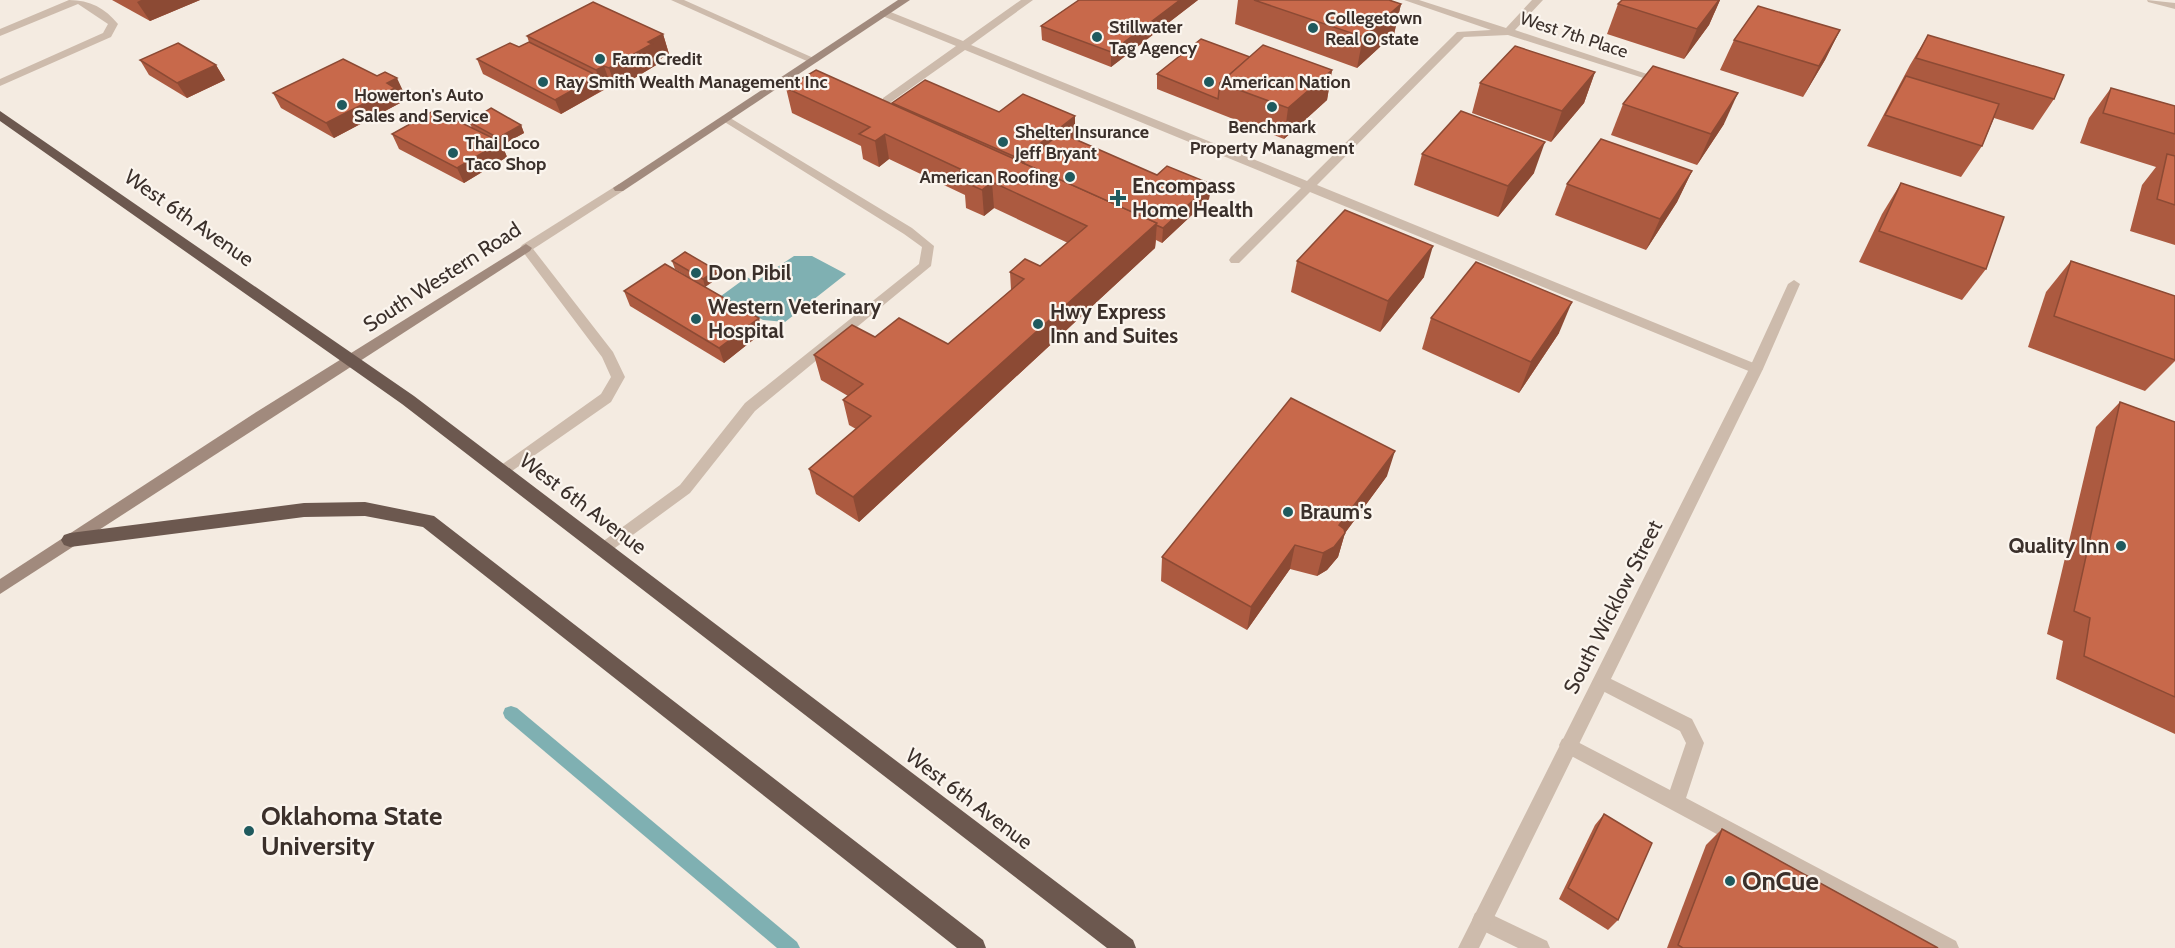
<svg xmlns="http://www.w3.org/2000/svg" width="2175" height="948" viewBox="0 0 2175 948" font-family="Cabin,sans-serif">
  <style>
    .water { fill: #7fb0b2 }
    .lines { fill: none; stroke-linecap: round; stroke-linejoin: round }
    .stream { fill: #7fb0b2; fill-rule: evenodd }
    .service { fill: #cdbbac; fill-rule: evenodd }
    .minor { fill: #cdbbac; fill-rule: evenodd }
    .tertiary { fill: #cdbbac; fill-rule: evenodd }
    .secondary { fill: #a18a7d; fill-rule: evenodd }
    .trunk { fill: #6c584f; fill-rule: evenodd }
    .wall { fill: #ac5a40 }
    .shaded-wall { fill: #8c4a34 }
    .building { fill: #c8694b; stroke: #8c4a34; stroke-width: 1.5 }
    .poi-dot { fill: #1f5a5e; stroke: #fbf5ee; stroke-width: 2 }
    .labels { text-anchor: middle; stroke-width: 4.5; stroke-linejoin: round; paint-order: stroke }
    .far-poi-label { font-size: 18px; font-weight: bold; fill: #3b302b; stroke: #fbf5ee; text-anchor: start }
    .far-street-label { font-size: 18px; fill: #3b302b; stroke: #fbf5ee }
    .poi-label { font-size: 21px; font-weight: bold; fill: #3b302b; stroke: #fbf5ee; text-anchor: start }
    .street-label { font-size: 21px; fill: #3b302b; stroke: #fbf5ee }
    .near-poi-label { font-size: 26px; font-weight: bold; fill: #3b302b; stroke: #fbf5ee; text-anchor: start }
  </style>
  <rect width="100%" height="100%" fill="#f4ebe1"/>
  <path class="water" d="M794,256H812L846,274L785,322L763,320L721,296L747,277L755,282Z"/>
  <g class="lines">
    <path class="stream" d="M511,706L517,708L797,942L800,948H777L505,718L503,713L505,708Z"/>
    <g class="service">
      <path d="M69,0C90,0 105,8 118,24L111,37L0,86V79L103,33L108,24L78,4L0,36V29Z"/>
      <path d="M1021,0H1033L971,45L1307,181L1457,32L1491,30L1404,0H1419L1506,28L1532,0H1543L1515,30L1668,81L1663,84L1659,83L1508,35L1464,37L1317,185L1761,366L1763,369L1756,374L1751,372L1310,192L1239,263H1231L1229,260L1231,257L1301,188L965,50L891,102H883V98L956,46L880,15V11H888L963,41Z"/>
      <path d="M727,116L912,228L934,246L931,266L755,411L690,493L604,556L598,555L596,550L598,545L680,485L745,403L919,264L922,247L904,234L723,121V117Z"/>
      <path d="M526,244L530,245L613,352L625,377L611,402L502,478L497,476L495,472L497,468L601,394L611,377L602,357L520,248Z"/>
      <path d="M1601,674L1692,719L1704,743L1686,798L1956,941L1959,948H1929L1562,751L1559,745L1562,739L1568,737L1670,790L1686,743L1680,731L1595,687L1592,682L1595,677Z"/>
      <path d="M1482,910L1547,941L1550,948H1518L1475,927L1472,920L1475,913Z"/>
    </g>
    <g class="minor">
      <path d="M671,0H684L818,60L817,62H809Z"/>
      <path d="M2147,0L2175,3V9L2148,2Z"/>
      <path d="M1794,280L1800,284L1763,369L1479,948H1458L1749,369L1788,284Z"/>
    </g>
    <path class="tertiary" d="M619,184L625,188L623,191L530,251H522L520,248L522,245Z"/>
    <g class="secondary">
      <path d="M898,0H910L623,191H615L613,188Z"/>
      <path d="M526,244L532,248L530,251L0,594V579L258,411Z"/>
    </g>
    <g class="trunk">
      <path d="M0,111L414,396L1133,940L1136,948H1107L402,404L0,121Z"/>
      <path d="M365,502L434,516L983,940L986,948H957L423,527L365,516L304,517L70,547L64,545L61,540L64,535L70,533L304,503Z"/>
    </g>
  </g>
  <g class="wall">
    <path d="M112,0H200L150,21Z"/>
    <path d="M1079,0H1198L1111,67L1042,40L1041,26Z"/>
    <path d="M1238,0H1389L1401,4L1394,34L1357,68L1235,24Z"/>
    <path d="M1622,0H1720L1709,25L1684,59L1607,34L1618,4Z"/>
    <path d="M1840,30L1825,60L1803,97L1720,70L1734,40Z"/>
    <path d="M663,34L669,54L657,61L658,64L616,89L611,86L561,114L483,74L477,59L519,47L529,42L527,36Z"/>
    <path d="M1928,35L2054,99L2033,130L1994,118L1982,146L1961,177L1867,146L1910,65Z"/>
    <path d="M1250,57L1332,70L1327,100L1284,139L1157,89V74Z"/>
    <path d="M140,60L216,65L225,80L187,98L149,75Z"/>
    <path d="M1595,72L1584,103L1551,142L1472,113L1480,83Z"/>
    <path d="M786,88L893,104L892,103L999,112L1075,137L1073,139L1157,175L1211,184L1209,199L1162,243L1156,240L1155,248L859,522L816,494L809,469L856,429L849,425L843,400L848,396L821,380L814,355L875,337L948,344L1011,290L1010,272L1040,266L1068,243L994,208L984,216L966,208L965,195L889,159L879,167L863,159L861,146L792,113Z"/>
    <path d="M2111,88L2175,106V245L2130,231L2142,185L2156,167L2080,143L2089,118Z"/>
    <path d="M273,93H404L399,96L402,102L334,138L281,108Z"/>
    <path d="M1623,104L1724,124L1697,165L1611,135Z"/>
    <path d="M469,122L521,125L524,133L502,145L507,157L464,183L399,149L392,134L472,128Z"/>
    <path d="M1422,154L1534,173L1498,217L1414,185Z"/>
    <path d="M1692,171L1677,202L1646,250L1555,215L1567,184Z"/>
    <path d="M1901,183L1986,269L1962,300L1859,262L1882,214Z"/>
    <path d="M672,261L718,278L705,287L675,269Z"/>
    <path d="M1297,261L1424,277L1380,332L1291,292Z"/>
    <path d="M2071,261L2175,296V361L2145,391L2028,347L2046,292Z"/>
    <path d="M624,291L763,332L724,363L630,306Z"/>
    <path d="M1431,318L1559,333L1519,393L1422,349Z"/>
    <path d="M2120,402L2175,422V734L2056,679L2063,641L2047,634L2096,427Z"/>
    <path d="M1387,476L1345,533L1338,557L1327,570L1317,576L1290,569L1247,630L1161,581L1162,557Z"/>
    <path d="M1604,814L1618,920L1608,930L1559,899L1595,825Z"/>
    <path d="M1722,829L1938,948H1667L1706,845Z"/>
  </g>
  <g class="shaded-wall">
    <path d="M141,0H200L150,21L137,2Z"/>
    <path d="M1180,0H1198L1111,67V52Z"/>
    <path d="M1719,0H1720L1709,25L1684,59L1697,29Z"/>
    <path d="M1401,4L1394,34L1357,68L1363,37Z"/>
    <path d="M1840,30L1825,60L1803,97L1819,66Z"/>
    <path d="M663,34L669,54L657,61L658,64L616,89L609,68L648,42Z"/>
    <path d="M216,65L225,80L187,98L177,83Z"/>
    <path d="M604,66L611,86L603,90L596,70Z"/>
    <path d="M1332,70L1327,100L1284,139L1288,108Z"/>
    <path d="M1595,72L1584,103L1551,142L1562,111Z"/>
    <path d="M598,76L603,90L561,114L555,100Z"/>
    <path d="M397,78L404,93L399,96L402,102L334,138L326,123L387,83Z"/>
    <path d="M1738,93L1724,124L1697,165L1711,134Z"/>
    <path d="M1075,116V137L1021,180L1020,159Z"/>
    <path d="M521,125L524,133L502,145L507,157L464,183L457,168L500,142L498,138Z"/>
    <path d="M885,134L889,159L879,167L875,141Z"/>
    <path d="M1545,142L1534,173L1498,217L1508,186Z"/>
    <path d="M1692,171L1677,202L1646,250L1660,219Z"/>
    <path d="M992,182L994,208L984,216L982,190Z"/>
    <path d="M1211,184L1209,199L1162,243L1163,228Z"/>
    <path d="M1157,223L1155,248L859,522L853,497Z"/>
    <path d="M1433,246L1424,277L1380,332L1388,301Z"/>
    <path d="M716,270L718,278L705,287L703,279Z"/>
    <path d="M1572,302L1559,333L1519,393L1531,362Z"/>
    <path d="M759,318L763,332L724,363L719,348Z"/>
    <path d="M1395,451L1387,476L1345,533L1338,557L1327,570L1317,576L1323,553L1339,525Z"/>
    <path d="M1295,545L1290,569L1247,630L1251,607Z"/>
  </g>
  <g class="building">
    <path d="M1079,0H1180L1111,52L1041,26Z"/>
    <path d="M1254,0H1389L1401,4L1363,37Z"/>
    <path d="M1622,0H1719L1697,29L1618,4Z"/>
    <path d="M593,2L663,34L648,42L652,44L609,68L604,66L596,70L527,36Z"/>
    <path d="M1758,6L1840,30L1819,66L1734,40Z"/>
    <path d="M1928,35L2064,75L2054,99L1916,58Z"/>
    <path d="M1201,39L1250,57L1220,83L1218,99L1157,74Z"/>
    <path d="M529,42L598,76L555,100L477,59L510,43L519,47Z"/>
    <path d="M178,43L216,65L177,83L140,60Z"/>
    <path d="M1263,45L1332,70L1288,108L1220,83Z"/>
    <path d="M1515,46L1595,72L1562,111L1480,83Z"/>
    <path d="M343,59L377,76L385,72L397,78L387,83L395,88L326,123L273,93Z"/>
    <path d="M1653,66L1738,93L1711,134L1623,104Z"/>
    <path d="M816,70L1157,223L853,497L809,469L871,416L843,400L863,384L814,355L852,325L875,337L899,318L948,344L1024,279L1010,272L1025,259L1040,266L1087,226L992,182L982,190L964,182L973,175L885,134L875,141L859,134L870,127L786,88Z"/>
    <path d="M1906,76L1999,104L1982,146L1885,115Z"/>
    <path d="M925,80L999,112L1023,94L1075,116L1020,159L892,103Z"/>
    <path d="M2111,88L2175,106V134L2103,113Z"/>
    <path d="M491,108L521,125L498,138L469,122Z"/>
    <path d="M435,110L501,142L457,168L392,134Z"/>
    <path d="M1461,111L1545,142L1508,186L1422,154Z"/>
    <path d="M1061,133L1157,175L1167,166L1211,184L1163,228L1156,225L1157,223L1023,163Z"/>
    <path d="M1601,139L1692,171L1660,219L1567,184Z"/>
    <path d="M2167,154L2175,156V205L2157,199Z"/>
    <path d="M1901,183L2004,217L1986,269L1879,231Z"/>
    <path d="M1345,210L1433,246L1388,301L1297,261Z"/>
    <path d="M685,252L716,270L703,279L672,261Z"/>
    <path d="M2071,261L2175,296V360L2054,316Z"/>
    <path d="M1476,262L1572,302L1531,362L1431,318Z"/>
    <path d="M665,264L759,318L719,348L624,291Z"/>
    <path d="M1291,398L1395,451L1339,525L1344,529L1345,533L1334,547L1323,553L1295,545L1251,607L1162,557Z"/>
    <path d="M2120,402L2175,422V697L2084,656L2090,618L2074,611Z"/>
    <path d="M1604,814L1652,843L1618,920L1568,888Z"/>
    <path d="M1722,829L1938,948H1683L1678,945Z"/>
  </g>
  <g class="poi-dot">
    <circle cx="1313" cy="28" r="6"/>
    <circle cx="1097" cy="37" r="6"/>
    <circle cx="600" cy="59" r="6"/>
    <circle cx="543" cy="82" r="6"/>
    <circle cx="1209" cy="82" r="6"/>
    <circle cx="342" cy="105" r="6"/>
    <circle cx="1272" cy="107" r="6"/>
    <circle cx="1003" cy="142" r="6"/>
    <circle cx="453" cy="153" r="6"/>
    <circle cx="1070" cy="177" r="6"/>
    <path d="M1115 189h6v6h6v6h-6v6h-6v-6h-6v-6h6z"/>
    <circle cx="696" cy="273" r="6"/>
    <circle cx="696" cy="319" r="6"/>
    <circle cx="1038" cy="324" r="6"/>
    <circle cx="1288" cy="512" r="6"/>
    <circle cx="2121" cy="546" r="6"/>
    <circle cx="249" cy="831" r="6"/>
    <circle cx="1730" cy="881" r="6"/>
  </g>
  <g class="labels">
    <g class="far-poi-label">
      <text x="1325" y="24">Collegetown<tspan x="1325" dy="21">Real O state</tspan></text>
      <text x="1109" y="33">Stillwater<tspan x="1109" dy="21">Tag Agency</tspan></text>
      <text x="612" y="65">Farm Credit</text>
      <text x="555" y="88">Ray Smith Wealth Management Inc</text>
      <text x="1221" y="88">American Nation</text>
      <text x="354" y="101">Howerton's Auto<tspan x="354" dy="21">Sales and Service</tspan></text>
      <text x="1272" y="133" text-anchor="middle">Benchmark<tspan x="1272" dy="21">Property Managment</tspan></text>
      <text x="1015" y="138">Shelter Insurance<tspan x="1015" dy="21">Jeff Bryant</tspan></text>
      <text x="465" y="149">Thai Loco<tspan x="465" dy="21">Taco Shop</tspan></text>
      <text x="1058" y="183" text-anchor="end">American Roofing</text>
    </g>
    <g class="far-street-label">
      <text transform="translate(1574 35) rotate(18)" y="6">West 7th Place</text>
    </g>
    <g class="poi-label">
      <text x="1132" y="193">Encompass<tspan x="1132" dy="24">Home Health</tspan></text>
      <text x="708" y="280">Don Pibil</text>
      <text x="708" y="314">Western Veterinary<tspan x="708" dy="24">Hospital</tspan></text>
      <text x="1050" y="319">Hwy Express<tspan x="1050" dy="24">Inn and Suites</tspan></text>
      <text x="1300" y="519">Braum's</text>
      <text x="2109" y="553" text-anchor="end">Quality Inn</text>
    </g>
    <g class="street-label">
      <text transform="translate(189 218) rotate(35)" y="7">West 6th Avenue</text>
      <text transform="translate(442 277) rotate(-33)" y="7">South Western Road</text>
      <text transform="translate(583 504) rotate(37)" y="7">West 6th Avenue</text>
      <text transform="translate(1613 607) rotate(-63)" y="7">South Wicklow Street</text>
      <text transform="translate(969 799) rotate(37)" y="7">West 6th Avenue</text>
    </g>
    <g class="near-poi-label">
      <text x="261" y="825">Oklahoma State<tspan x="261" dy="30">University</tspan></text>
      <text x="1742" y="890">OnCue</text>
    </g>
  </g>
</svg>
